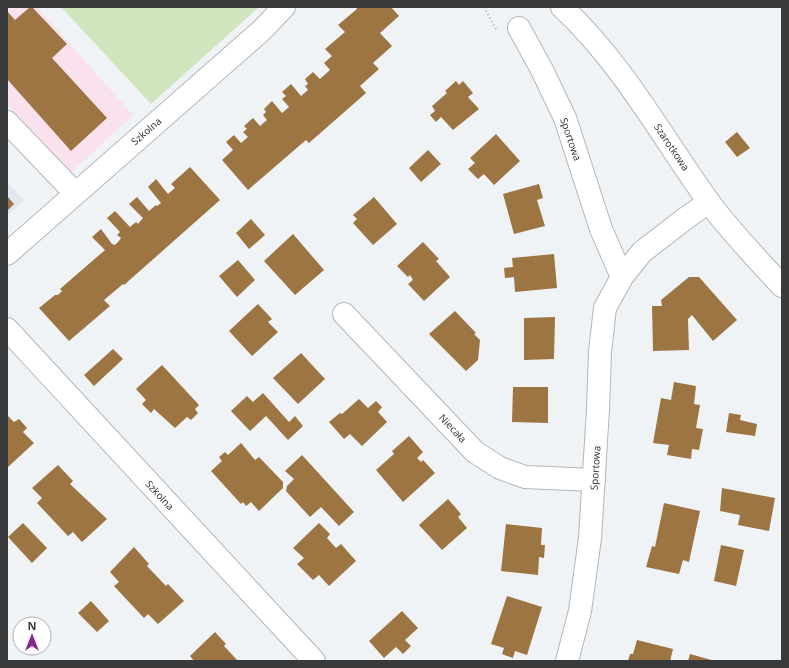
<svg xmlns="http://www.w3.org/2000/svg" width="789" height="668" viewBox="0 0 789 668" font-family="'Noto Sans',sans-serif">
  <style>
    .commercial { fill: #f9e1ed }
    .built { fill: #e0e7f1 }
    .green { fill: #d0e4be }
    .building { fill: #9c7542 }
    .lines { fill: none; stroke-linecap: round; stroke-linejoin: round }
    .minor-casing { stroke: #b3b6b9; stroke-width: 24 }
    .path { stroke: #aeb0b2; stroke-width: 2.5; stroke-dasharray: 1 3; stroke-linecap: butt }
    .minor { stroke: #fff; stroke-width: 22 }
    .labels { text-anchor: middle; stroke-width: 4; stroke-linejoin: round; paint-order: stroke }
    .street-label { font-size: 10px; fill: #393a3b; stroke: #fff }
  </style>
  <rect width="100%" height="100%" fill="#f0f3f6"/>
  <path class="commercial" d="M7,7H37L133,115L71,173L7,104Z"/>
  <path class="built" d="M7,182L24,200L7,216Z"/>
  <path class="green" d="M61,7H259L151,104Z"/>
  <g class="building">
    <path d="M30,7H32L67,44L52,58L107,118L71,151L7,79V11L15,20Z"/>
    <path d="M356,7H391L399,16L380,33L392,46L373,63L379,69L360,86L366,93L309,143L306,140L248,190L222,160L233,150L226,142L234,135L241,143L248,137L243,132L247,129L244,126L253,118L260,126L267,120L263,115L266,112L264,109L272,101L282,113L289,107L282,99L286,96L282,92L291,84L301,96L308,90L305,86L308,84L305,79L313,72L320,79L330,70L324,63L332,56L325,49L345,32L338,25L357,9Z"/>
    <path d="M456,81L459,85L463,81L473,93L468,97L479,109L453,130L441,117L436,122L430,115L435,111L432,106L447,93L445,91Z"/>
    <path d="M737,132L750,148L737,157L725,142Z"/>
    <path d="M496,134L520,161L494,185L484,174L478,179L468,169L475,163L470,158Z"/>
    <path d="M428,150L441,164L421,182L409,168Z"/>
    <path d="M190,167L220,200L124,285L123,284L104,300L110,306L69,341L39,308L55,295H58L62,291L60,289L105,250L92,237L101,229L112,244L115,245L119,241L121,238L117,235L120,232L107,218L115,211L130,227L136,222L138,224L143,218L129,204L137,197L149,211L156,205L157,206L161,203L148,187L156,179L168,194L175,188L171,184Z"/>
    <path d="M539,184L543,198L537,200L545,226L514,234L503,194Z"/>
    <path d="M7,196L14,204L7,211Z"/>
    <path d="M374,197L397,224L373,245L353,223L357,219L353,215Z"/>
    <path d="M251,219L265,235L249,249L236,233Z"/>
    <path d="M293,234L324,270L295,295L264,261Z"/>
    <path d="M423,242L439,259L436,261L450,277L424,301L408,284L413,280L410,275L408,277L397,266Z"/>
    <path d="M554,254L557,288L515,292L514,277L505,278L504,268L513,267L512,258Z"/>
    <path d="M238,260L255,280L237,297L219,276Z"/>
    <path d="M689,277H699L737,320L713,341L692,315L688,319L689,350L653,351L652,306H662L661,300Z"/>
    <path d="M258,304L272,319L268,322L278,332L252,356L229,331Z"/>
    <path d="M455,311L476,333L474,334L480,340L478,360L466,371L429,334Z"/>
    <path d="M555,317L554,359L524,360V318Z"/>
    <path d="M113,349L123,359L94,386L84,375Z"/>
    <path d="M301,353L325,379L298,404L273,378Z"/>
    <path d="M162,365L199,405L195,409L198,413L191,420L187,417L175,428L154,409L151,413L142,404L146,400L136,389Z"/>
    <path d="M674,382L696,386L694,404L700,405L696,428L703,429L699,450L692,449L691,459L667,455L669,445L653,443L661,398L671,400Z"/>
    <path d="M513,387H548V423L512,422Z"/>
    <path d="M263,393L289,422L295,416L303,426L288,440L266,416L250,431L231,411L247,396L253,402Z"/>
    <path d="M359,399L368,408L376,401L382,407L378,412L387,422L362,446L350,434L344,439L329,422L340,413L342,414Z"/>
    <path d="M729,413L741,415L740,420L757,424L755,436L726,432Z"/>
    <path d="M7,415L14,422L19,419L27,428L23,432L34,443L8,467Z"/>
    <path d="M409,436L423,452L417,458L421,462L423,460L435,473L403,502L376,470L394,454L392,451Z"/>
    <path d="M241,443L255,460L259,457L283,482V488L259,511L251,502L246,506L243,502L241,504L211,471L222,461L219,457L225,452L228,455Z"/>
    <path d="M302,455L354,512L339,526L321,507L310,517L286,491L287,486L294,479L285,471Z"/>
    <path d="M58,465L73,481L70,484L107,519L82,542L73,532L68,536L37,503L42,498L32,488Z"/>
    <path d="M722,488L775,498L769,531L738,525L740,515L720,511Z"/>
    <path d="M448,499L461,514L458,517L467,528L442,550L419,525Z"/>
    <path d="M664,503L700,511L689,562L683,560L679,574L646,567L652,546L655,547Z"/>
    <path d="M23,523L47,548L32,563L8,537Z"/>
    <path d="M319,523L330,534L327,538L336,548L341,544L356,561L329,586L319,575L313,580L297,564L304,558L293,548Z"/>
    <path d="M506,524L542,528L541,545H545L544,558L539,557L538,575L501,571Z"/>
    <path d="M721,545L744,550L736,586L714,581Z"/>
    <path d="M134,547L149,564L147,566L166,586L168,584L184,601L158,624L148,614L144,618L114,586L119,582L110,572Z"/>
    <path d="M507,596L542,607L527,655L515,651L513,658L502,654L504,648L491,644Z"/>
    <path d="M91,601L109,621L97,632L78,613Z"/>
    <path d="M402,611L418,628L405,640L411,646L403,654L396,647L384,658L369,641Z"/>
    <path d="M215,632L226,644L224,646L238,661H194L190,656Z"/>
    <path d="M637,640L673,649L670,661H628L630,654H633Z"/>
    <path d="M690,654L715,661H688Z"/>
  </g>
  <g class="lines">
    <defs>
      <g id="minor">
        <path d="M562,7C622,63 661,135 708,201C730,231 757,259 782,286"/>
        <path d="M519,28L542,70L565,118L601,229L622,277"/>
        <path d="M7,122L75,193"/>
        <path d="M7,254L262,30L284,7"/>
        <path d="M344,314L475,452L500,468L525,477L594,480"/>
        <path d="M7,329L314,661"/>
        <path d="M567,661L580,611L590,538L598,409L600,352L605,308L622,277L642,252L686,218L709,202"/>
      </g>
    </defs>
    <use href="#minor" class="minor-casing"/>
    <path class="path" d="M484,7L496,29"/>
    <use href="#minor" class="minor"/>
  </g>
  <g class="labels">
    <g class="street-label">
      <text transform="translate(146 131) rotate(-41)" y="4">Szkolna</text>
      <text transform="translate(571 139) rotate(71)" y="4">Sportowa</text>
      <text transform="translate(672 147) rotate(56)" y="4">Szarotkowa</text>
      <text transform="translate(453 428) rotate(47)" y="4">Niecała</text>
      <text transform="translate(595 468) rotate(-86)" y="4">Sportowa</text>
      <text transform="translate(160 495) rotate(47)" y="4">Szkolna</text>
    </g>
  </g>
  <rect width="789" height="668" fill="none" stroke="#393a3b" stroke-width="16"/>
  <g transform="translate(32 636)"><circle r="19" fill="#ffffff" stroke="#b0b0b1"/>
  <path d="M0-3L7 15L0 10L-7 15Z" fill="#872893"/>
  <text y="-6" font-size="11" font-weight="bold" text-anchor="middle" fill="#393a3b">N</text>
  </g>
</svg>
